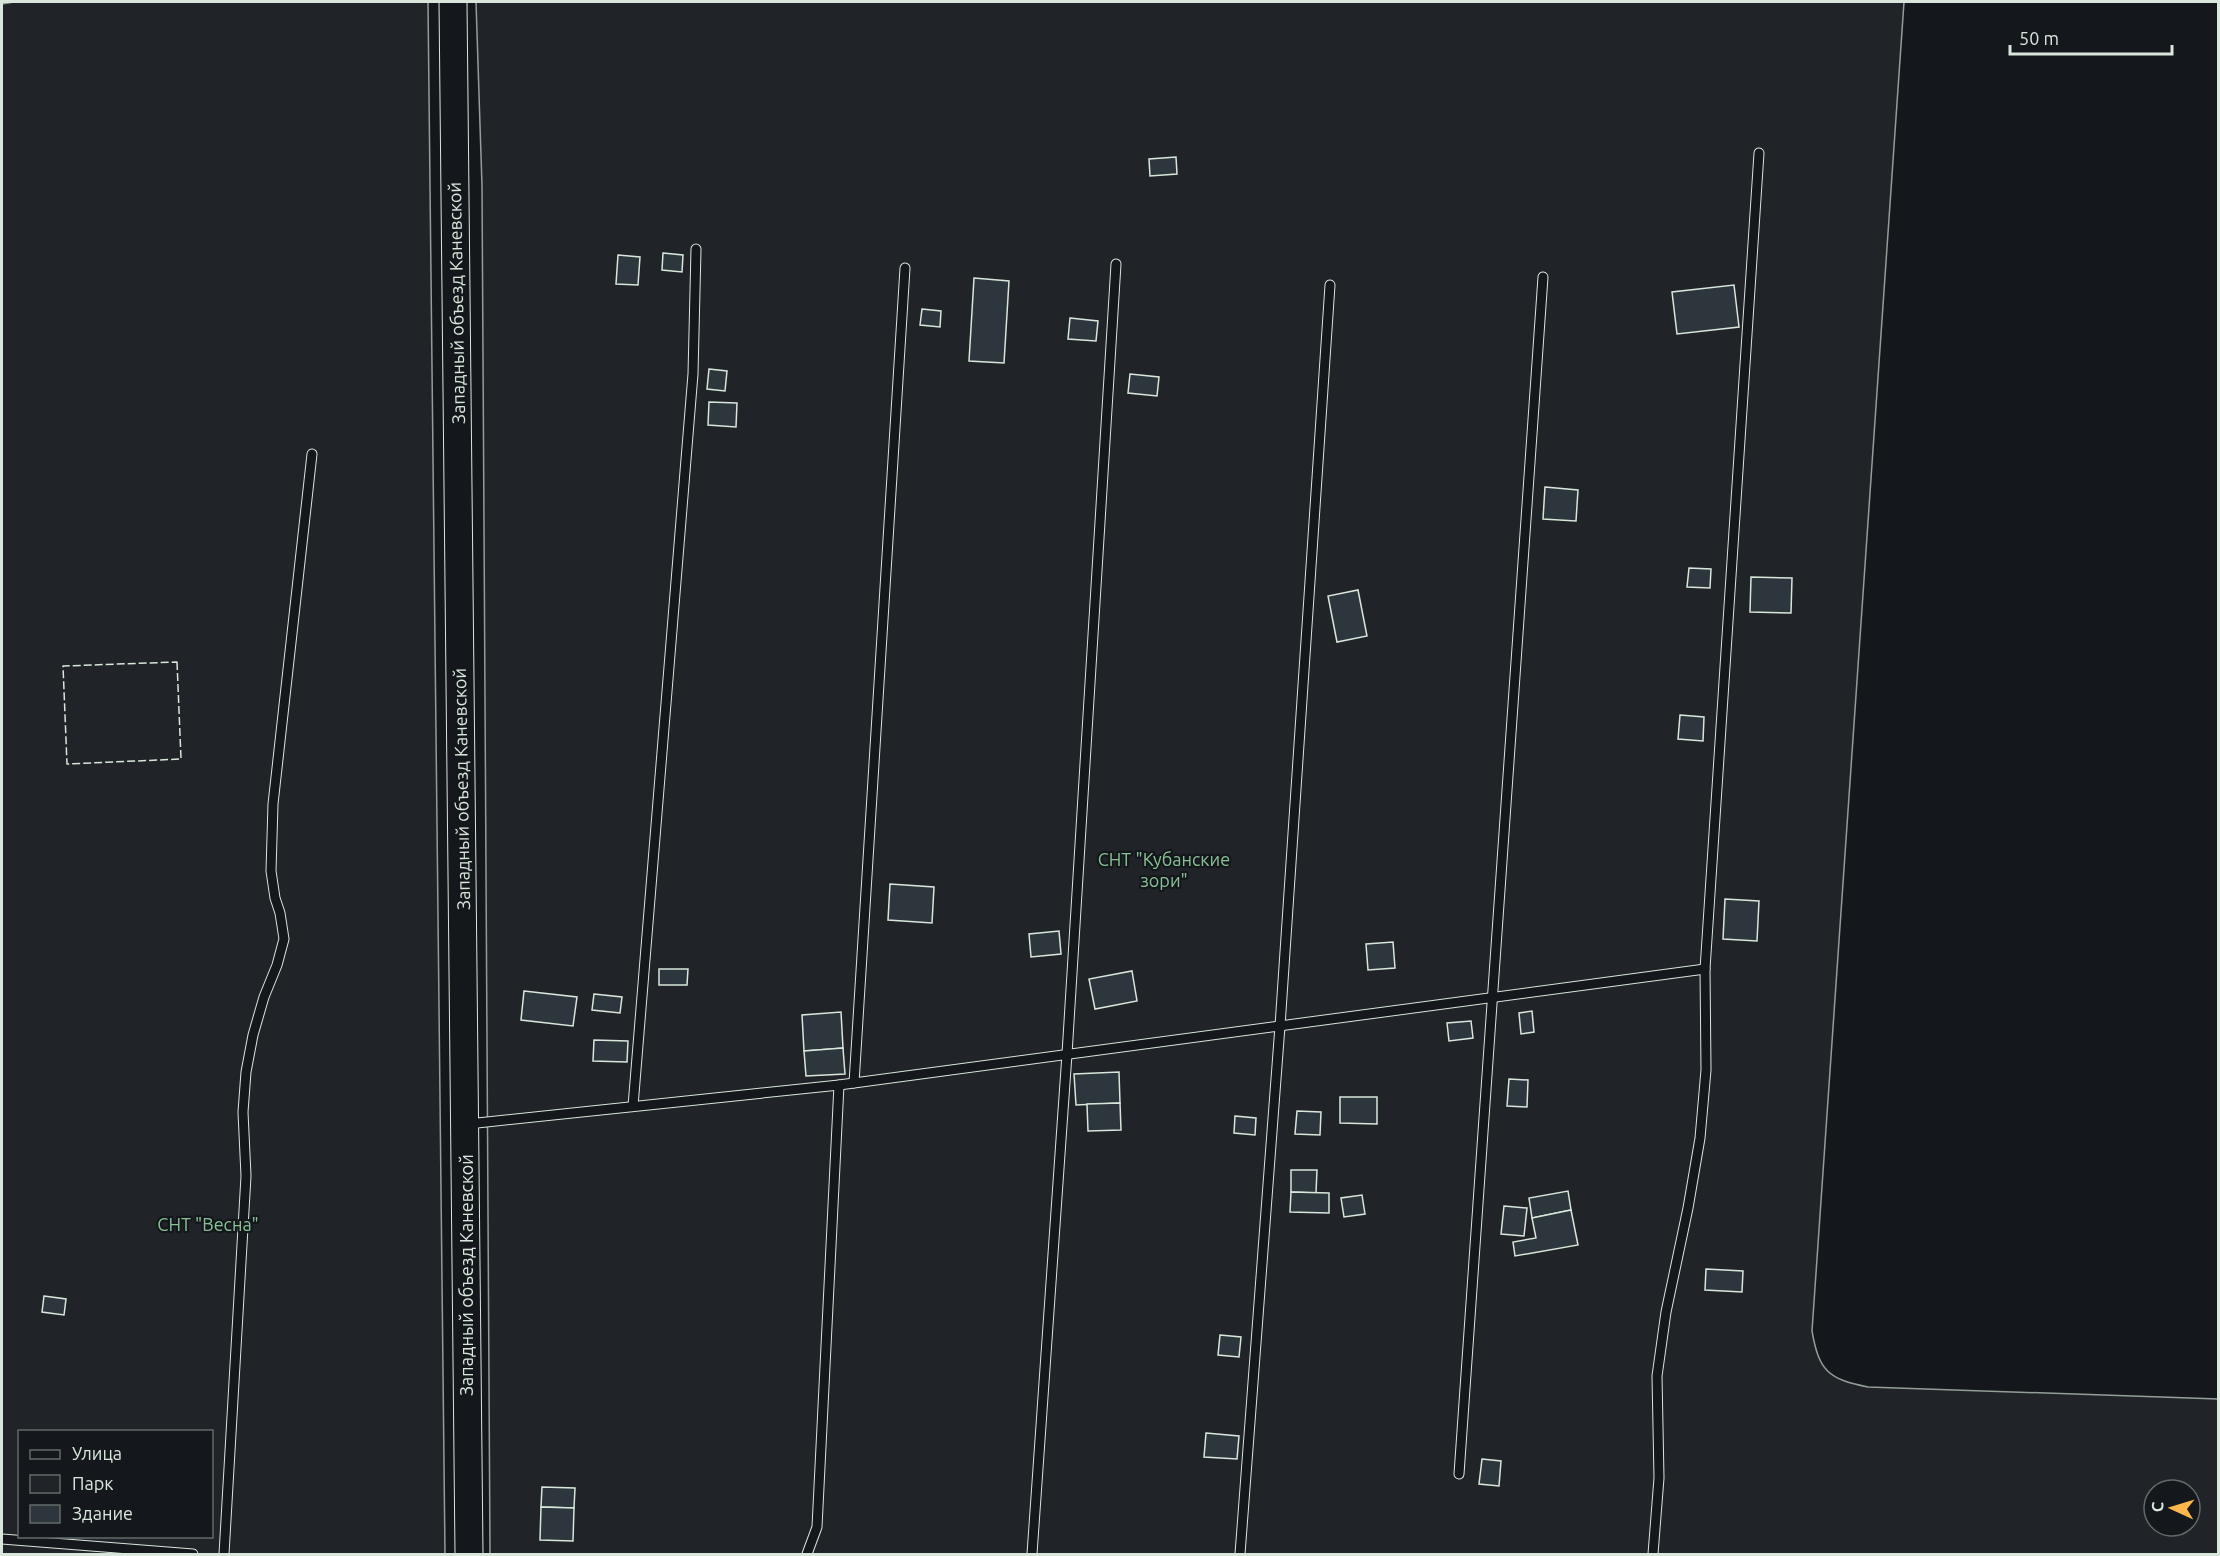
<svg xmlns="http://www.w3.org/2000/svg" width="2220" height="1556" viewBox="0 0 2220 1556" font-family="Ubuntu,sans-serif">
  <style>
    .green { fill: #202428; stroke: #939e99; stroke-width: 1.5; fill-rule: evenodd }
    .building { fill: #2c363c; stroke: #d8e6dc; stroke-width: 1.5 }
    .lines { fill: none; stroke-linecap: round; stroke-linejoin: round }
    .lane-casing { stroke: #d8e6dc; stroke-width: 11 }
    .secondary-casing { stroke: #d8e6dc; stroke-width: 29 }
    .lane { stroke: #14181c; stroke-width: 9 }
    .secondary { stroke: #14181c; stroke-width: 27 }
    .fence { stroke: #d8e6dc; stroke-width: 1.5; stroke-dasharray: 8 3; stroke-linecap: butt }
    .labels { text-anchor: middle; stroke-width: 4.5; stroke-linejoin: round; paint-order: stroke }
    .street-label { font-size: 18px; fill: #d8e6dc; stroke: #14181c }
    .park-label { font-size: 18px; fill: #8ac095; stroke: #14181c }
  </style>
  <rect width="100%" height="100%" fill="#14181c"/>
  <g class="green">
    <path d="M14,2H428L445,1554H2V4ZM20,1432H212V1536H20Z"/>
    <path d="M476,2H1904L1812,1331C1819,1371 1828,1379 1868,1387L2218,1399V1554H490L482,186ZM2154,1490H2190V1526H2154Z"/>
  </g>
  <g class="building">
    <path d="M1176,157L1177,174L1150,176L1149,159Z"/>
    <path d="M663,253L683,255L682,272L662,270Z"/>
    <path d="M618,255L640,257L638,285L616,284Z"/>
    <path d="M974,278L1009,281L1004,363L969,361Z"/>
    <path d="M1734,285L1739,327L1677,334L1672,292Z"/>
    <path d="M922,309L941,311L940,327L920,325Z"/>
    <path d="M1070,318L1098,321L1096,341L1068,339Z"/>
    <path d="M709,369L727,371L725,391L707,389Z"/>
    <path d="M1130,374L1159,377L1157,396L1128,393Z"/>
    <path d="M709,402L737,403L736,427L708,425Z"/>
    <path d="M1545,487L1578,490L1576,521L1543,519Z"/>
    <path d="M1689,568L1711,569L1710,588L1687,587Z"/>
    <path d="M1751,577L1792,578L1791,613L1750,612Z"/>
    <path d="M1358,590L1367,636L1337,642L1328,596Z"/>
    <path d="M1680,715L1704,717L1703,741L1678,739Z"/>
    <path d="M890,884L934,887L932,923L888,920Z"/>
    <path d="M1725,899L1759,901L1757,941L1723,939Z"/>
    <path d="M1059,931L1061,954L1031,957L1029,934Z"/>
    <path d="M1393,942L1395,968L1368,970L1366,944Z"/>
    <path d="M659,969H688L687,985H659Z"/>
    <path d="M1132,971L1137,1001L1095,1009L1089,979Z"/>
    <path d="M524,991L577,997L573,1026L521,1020Z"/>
    <path d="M594,994L622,997L620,1013L592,1010Z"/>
    <path d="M1532,1011L1534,1032L1521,1034L1519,1013Z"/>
    <path d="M841,1012L843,1048L804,1051L802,1015Z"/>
    <path d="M1471,1021L1473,1038L1449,1041L1447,1023Z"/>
    <path d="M594,1040L628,1041L627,1062L593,1061Z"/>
    <path d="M843,1048L845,1074L806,1076L804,1051Z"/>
    <path d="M1119,1072L1120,1103L1076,1105L1074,1074Z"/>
    <path d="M1509,1079L1528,1080L1527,1107L1507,1106Z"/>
    <path d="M1340,1097H1377V1124L1340,1123Z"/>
    <path d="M1120,1103L1121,1130L1088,1131L1087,1104Z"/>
    <path d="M1297,1111L1321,1112L1320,1135L1295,1134Z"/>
    <path d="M1235,1116L1256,1118L1255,1135L1234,1133Z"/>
    <path d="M1291,1170H1317L1316,1193L1291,1192Z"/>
    <path d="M1568,1191L1571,1210L1532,1218L1529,1198Z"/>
    <path d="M1291,1192L1329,1193V1213L1290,1212Z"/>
    <path d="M1362,1195L1365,1214L1344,1217L1341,1198Z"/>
    <path d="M1504,1206L1527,1208L1524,1236L1501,1234Z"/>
    <path d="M1571,1210L1578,1245L1515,1256L1513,1242L1536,1238L1532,1218Z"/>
    <path d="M1706,1269L1743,1271L1742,1292L1705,1290Z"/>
    <path d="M44,1296L66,1299L64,1315L42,1312Z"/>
    <path d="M1220,1335L1241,1337L1239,1357L1218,1355Z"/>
    <path d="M1206,1433L1239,1436L1237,1459L1204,1457Z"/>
    <path d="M1482,1459L1501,1461L1499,1486L1479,1484Z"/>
    <path d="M542,1487L575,1488L574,1508L541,1507Z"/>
    <path d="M541,1507L574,1508L573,1541L540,1540Z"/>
  </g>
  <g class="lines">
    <defs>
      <g id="lane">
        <path d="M854,1083L905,268"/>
        <path d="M633,1106L693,374L696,249"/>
        <path d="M468,1124L839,1085L1705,969"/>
        <path d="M1459,1474L1543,277"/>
        <path d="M2,1539L193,1554"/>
        <path d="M224,1554L246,1176L243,1112L246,1072L253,1035L264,997L277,965L284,939L280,913L275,898L271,871L273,804L312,454"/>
        <path d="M807,1554L817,1527L839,1085"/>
        <path d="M1032,1554L1067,1054L1116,264"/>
        <path d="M1240,1554L1280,1026L1330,285"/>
        <path d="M1653,1554L1659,1478L1657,1376L1666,1312L1688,1208L1700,1138L1706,1070L1705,969L1759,153"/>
      </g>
      <path id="secondary" d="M453,2L469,1554"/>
    </defs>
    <use href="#lane" class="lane-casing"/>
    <use href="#secondary" class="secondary-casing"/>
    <use href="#lane" class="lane"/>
    <use href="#secondary" class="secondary"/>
    <path class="fence" d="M177,662L181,759L67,764L63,666Z"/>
  </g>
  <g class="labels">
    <g class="street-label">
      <text transform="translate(457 303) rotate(-91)" y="6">Западный объезд Каневской</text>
      <text transform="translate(462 789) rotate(-91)" y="6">Западный объезд Каневской</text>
      <text transform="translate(467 1275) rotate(-90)" y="6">Западный объезд Каневской</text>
    </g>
    <g class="park-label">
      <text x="1164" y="866">СНТ "Кубанские<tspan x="1164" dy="21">зори"</tspan></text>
      <text x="208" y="1231">СНТ "Весна"</text>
    </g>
  </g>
  <rect width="2220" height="1556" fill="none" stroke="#d8e6dc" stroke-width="6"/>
  <rect x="18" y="1430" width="195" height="108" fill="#14181c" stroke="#626a69" stroke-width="1.5"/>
  <rect x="30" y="1450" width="30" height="9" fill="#14181c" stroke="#626a69" stroke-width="1.5"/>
  <text x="72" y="1460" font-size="18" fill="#d8e6dc">Улица</text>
  <rect x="30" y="1475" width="30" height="18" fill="#202428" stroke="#626a69" stroke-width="1.5"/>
  <text x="72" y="1490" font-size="18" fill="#d8e6dc">Парк</text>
  <rect x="30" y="1505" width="30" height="18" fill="#2c363c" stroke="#626a69" stroke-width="1.5"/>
  <text x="72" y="1520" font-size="18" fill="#d8e6dc">Здание</text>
  <g transform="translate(2172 1508) rotate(274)"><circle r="28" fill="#14181c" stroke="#626a69" stroke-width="1.5"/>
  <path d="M0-4.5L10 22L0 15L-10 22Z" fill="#ffb74d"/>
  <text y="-9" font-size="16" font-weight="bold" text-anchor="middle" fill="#d8e6dc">С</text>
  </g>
  <path d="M2010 45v9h162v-9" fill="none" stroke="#d8e6dc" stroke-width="3"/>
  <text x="2019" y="45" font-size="18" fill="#d8e6dc" stroke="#14181c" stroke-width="4.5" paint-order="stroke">50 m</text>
</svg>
